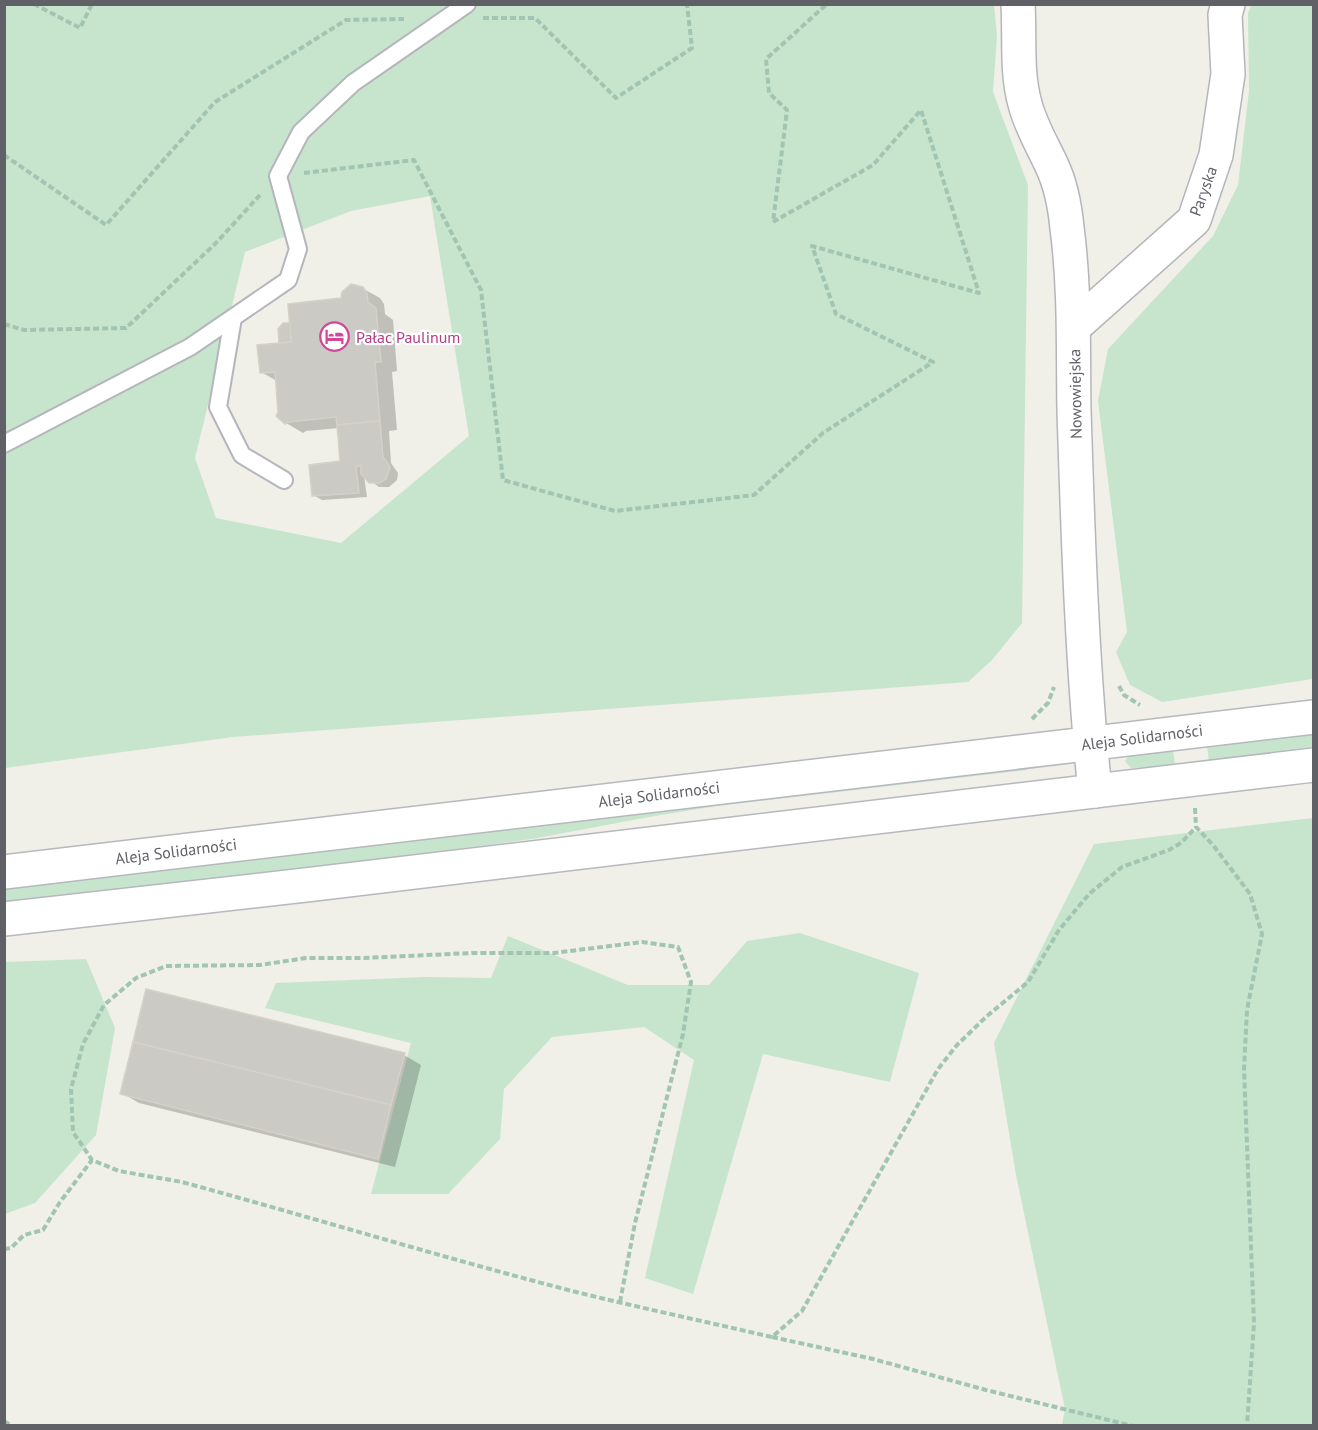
<svg xmlns="http://www.w3.org/2000/svg" width="1318" height="1430" viewBox="0 0 1318 1430" font-family="'PT Sans',sans-serif">
  <style>
    .green { fill: #c7e5cd; fill-rule: evenodd }
    .shadow { fill: #0003 }
    .building { fill: #cbcac4; stroke: #d4d2c7; stroke-width: 1.5 }
    .lines { fill: none; stroke-linecap: round; stroke-linejoin: round }
    .lane-casing { stroke: #b5b6bb; stroke-width: 20 }
    .street-casing { stroke: #b5b6bb; stroke-width: 36 }
    .secondary-casing { stroke: #b6b8be; stroke-width: 36 }
    .path { stroke: #a1c5b2; stroke-width: 4; stroke-dasharray: 6 3; stroke-linecap: butt }
    .lane { stroke: #fff; stroke-width: 16 }
    .street { stroke: #fff; stroke-width: 33 }
    .secondary { stroke: #fff; stroke-width: 33 }
    .labels { text-anchor: middle; stroke-width: 4.5; stroke-linejoin: round; paint-order: stroke }
    .street-label { font-size: 16px; fill: #5f6167; stroke: #fff }
    .hotel-label { font-size: 16px; fill: #b23c85; stroke: #fff; text-anchor: start }
  </style>
  <rect width="100%" height="100%" fill="#f0efe8"/>
  <g class="green">
    <path d="M1252,4L1313,5V679L1162,702L1130,685L1116,652L1127,632L1098,401L1108,349L1213,236L1238,185L1249,91L1248,13Z"/>
    <path d="M4,5H994L997,36L993,92L1028,185L1022,623L992,660L968,682L233,737L5,768ZM430,196L469,436L341,543L216,518L195,458L245,252L351,211Z"/>
    <path d="M1313,733V749L1209,762L1207,745Z"/>
    <path d="M1173,749L1175,766L1131,768L1125,761L1130,754Z"/>
    <path d="M1025,767L1028,768L1027,770L717,806L649,817L532,839L376,860L5,903L4,887Z"/>
    <path d="M1313,818V1425H1062L1065,1409L1016,1175L994,1043L1094,844Z"/>
    <path d="M800,933L919,973L890,1082L763,1054L693,1294L645,1278L694,1060L644,1027L552,1037L504,1089L500,1139L448,1194H371L411,1043L265,1008L276,983L425,977L491,978L508,936L628,985H709L747,941Z"/>
    <path d="M86,959L115,1028L96,1135L35,1203L5,1214V962Z"/>
  </g>
  <g class="shadow">
    <path d="M362,288L380,298L384,304L385,314L393,320L397,371L392,372L397,430L389,431L391,463L398,473L397,480L389,487H379L364,476L367,497L322,500L313,495L342,463L339,428L306,431L303,433L286,423L277,381L261,372L284,344L281,342L289,325Z"/>
    <path d="M404,1055L421,1065L395,1167L139,1103L122,1093Z"/>
  </g>
  <g class="building">
    <path d="M351,284L363,287L367,293L368,302L376,308L381,362H375L380,421L337,425L336,417L288,422L285,424L276,416L278,412L275,372L260,373L257,345L291,342L288,304L341,298L342,292Z"/>
    <path d="M283,323H290L291,342L279,343L278,329Z"/>
    <path d="M380,421L383,457L390,467L386,479L379,483H369L361,474V466H356L359,493L312,496L309,465L340,461L337,425Z"/>
    <path d="M146,989L405,1053L391,1105L133,1042Z"/>
    <path d="M133,1042L391,1105L378,1159L120,1094Z"/>
  </g>
  <g class="lines">
    <defs>
      <g id="lane">
        <path d="M233,318L218,407L242,455L284,480"/>
        <path d="M4,444L190,347L288,280L298,249L278,176L301,132L353,83L467,4"/>
      </g>
      <g id="street">
        <path d="M1018,4C1020,38 1016,72 1025,104C1031,127 1043,146 1052,166C1061,185 1065,207 1067,228C1075,288 1073,349 1074,410C1078,537 1082,665 1095,791"/>
        <path d="M1074,327L1194,220L1216,155L1228,74L1225,15L1228,4"/>
      </g>
      <g id="secondary">
        <path d="M4,872L1314,717"/>
        <path d="M4,919L314,884L1314,765"/>
      </g>
    </defs>
    <use href="#lane" class="lane-casing"/>
    <use href="#street" class="street-casing"/>
    <use href="#secondary" class="secondary-casing"/>
    <g class="path">
      <path d="M34,4L80,28L92,4"/>
      <path d="M483,18H535L616,98L692,48L687,4"/>
      <path d="M4,155L106,225L215,102L346,20L404,19"/>
      <path d="M304,173L414,160L481,290L503,480L615,511L754,495L823,433L933,362L836,314L812,246L979,293L921,110L873,165L773,222L787,110L769,93L766,59L827,4"/>
      <path d="M4,324L24,330L126,328L215,244L260,195"/>
      <path d="M1119,686L1124,695L1140,705"/>
      <path d="M1032,719L1048,703L1054,687"/>
      <path d="M1195,808L1196,827L1213,845L1250,894L1262,934L1247,1010L1244,1069L1254,1323L1247,1426"/>
      <path d="M4,1249L11,1248L24,1235L43,1230L60,1202L92,1160"/>
      <path d="M620,1302L635,1223L683,1034L691,982L678,947L642,942L554,953H472L364,958H306L260,965L166,966L136,978L104,1005L83,1044L71,1089L73,1132L92,1160L119,1171L182,1182C314,1218 444,1258 576,1292C641,1308 707,1322 772,1337L802,1311L938,1069L957,1045L987,1016L1028,982L1059,930L1089,894L1122,867L1169,850L1181,843L1196,827"/>
      <path d="M772,1337L873,1359L986,1390L1133,1426"/>
      <path d="M4,1421L12,1426"/>
    </g>
    <use href="#lane" class="lane"/>
    <use href="#street" class="street"/>
    <use href="#secondary" class="secondary"/>
  </g>
  <defs>
    <symbol id="hotel-ring" viewBox="-11 -11 22 22"><circle r="9.5" fill="#fff" stroke="#d1479c" stroke-width="1.5"/><path d="M-6-4.5h1.5V1H6V5H4.5V3h-9V5H-6ZM-4 0a1.8 1.8 0 1 1 3.6 0ZM.5 0V-2.5h3Q6-2.5 6 0Z" fill="#d1479c"/></symbol>
  </defs>
  <g fill-rule="evenodd">
    <use href="#hotel-ring" x="318" y="320" width="33" height="33"/>
  </g>
  <g class="labels">
    <g class="street-label">
      <text transform="translate(1203 191) rotate(-70)" y="6">Paryska</text>
      <text transform="translate(1075 394) rotate(-91)" y="6">Nowowiejska</text>
      <text transform="translate(1142 737) rotate(-7)" y="6">Aleja Solidarności</text>
      <text transform="translate(659 794) rotate(-7)" y="6">Aleja Solidarności</text>
      <text transform="translate(176 851) rotate(-7)" y="6">Aleja Solidarności</text>
    </g>
    <g class="hotel-label">
      <text x="356" y="343">Pałac Paulinum</text>
    </g>
  </g>
  <rect width="1318" height="1430" fill="none" stroke="#5f6167" stroke-width="12"/>
</svg>
